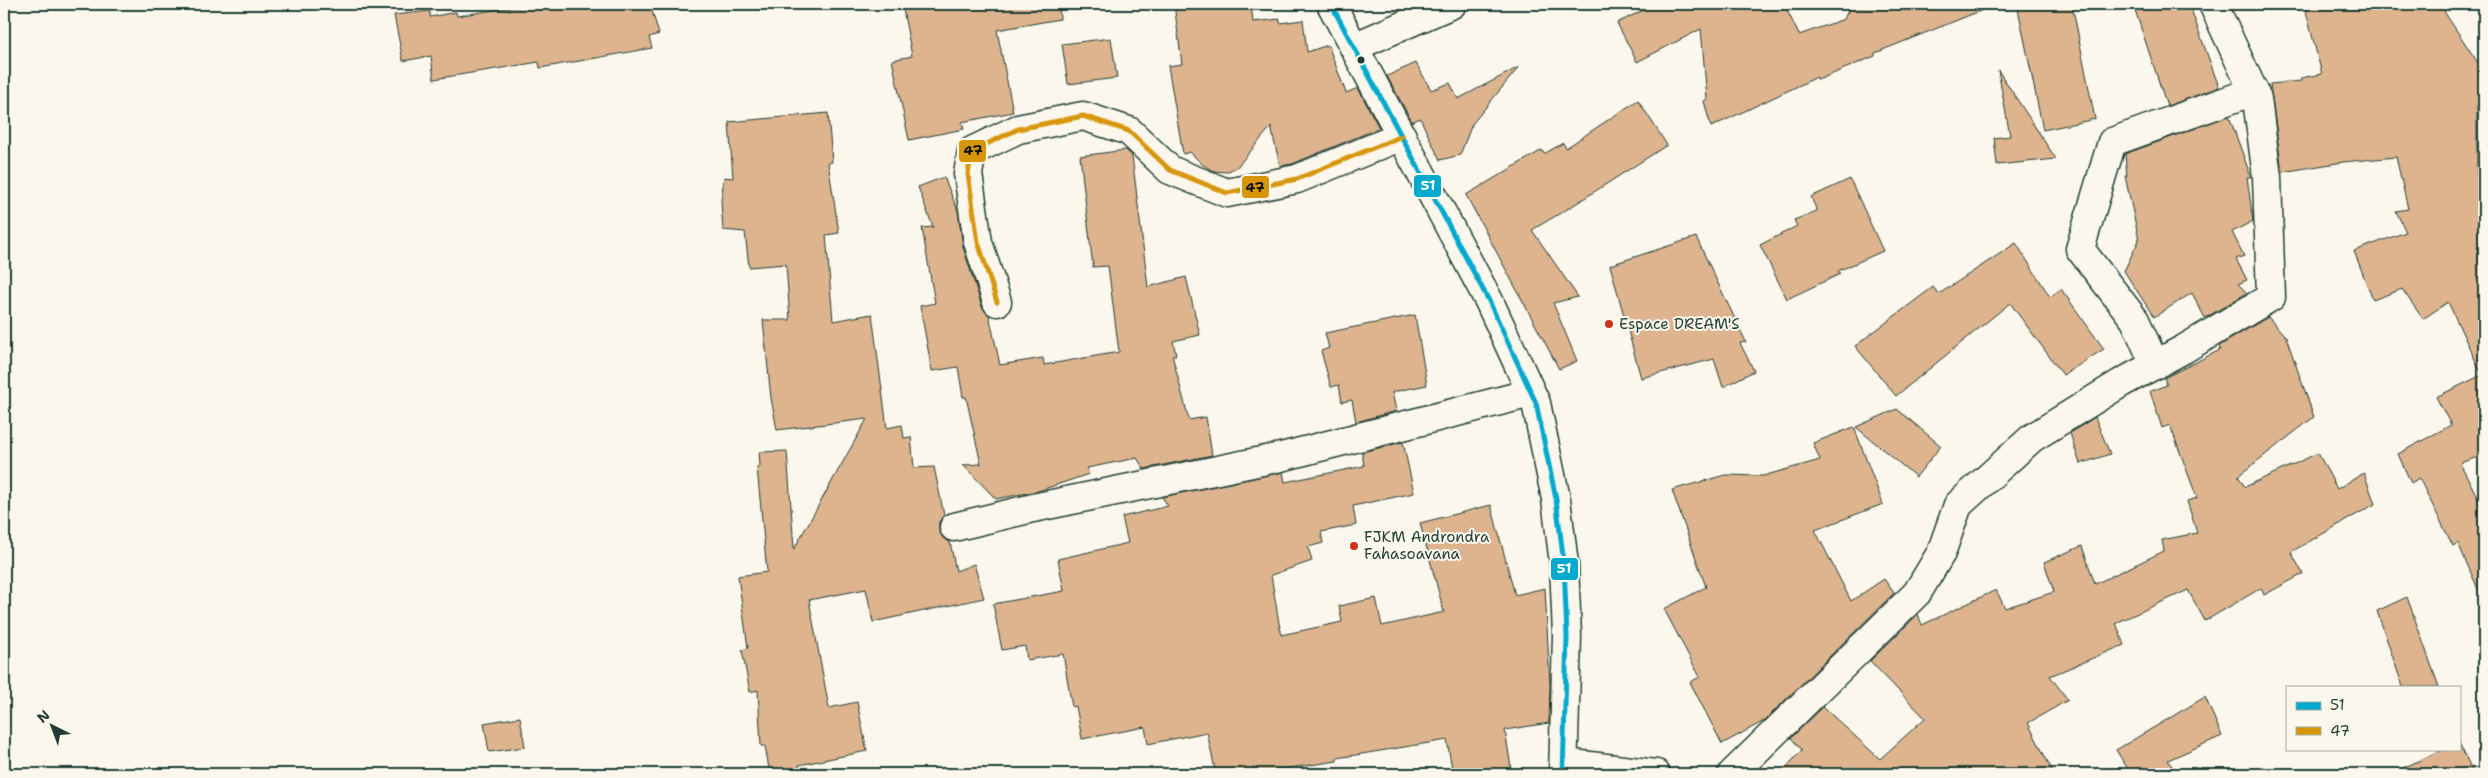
<svg xmlns="http://www.w3.org/2000/svg" width="2488" height="778" viewBox="0 0 2488 778" font-family="'Shantell Sans',sans-serif">
  <style>
    .building { fill: #deb48e; stroke: #1f3d34 }
    .lines { fill: none; stroke-linecap: round; stroke-linejoin: round }
    .minor-casing { stroke: #1f3d34; stroke-width: 31 }
    .minor { stroke: #fbf7ec; stroke-width: 28 }
    .bus-1-casing { stroke: #fbf7ec; stroke-width: 9 }
    .bus-2-casing { stroke: #fbf7ec; stroke-width: 9 }
    .bus-1 { stroke: #00a9ce; stroke-width: 5 }
    .bus-2 { stroke: #d79608; stroke-width: 5 }
    .bus-dot { fill: #1f3d34; stroke: #fbf7ec; stroke-width: 2 }
    .poi-dot { fill: #c8321e; stroke: #fbf7ec; stroke-width: 2 }
    .labels { text-anchor: middle; stroke-width: 4; stroke-linejoin: round; paint-order: stroke }
    .poi-label { font-size: 15px; fill: #1f3d34; stroke: #fbf7ec; text-anchor: start }
    .line-badge { stroke: #fbf7ec; stroke-width: 2 }
    .badge-label { font-size: 14px; text-anchor: middle; font-weight: bold; fill: #fff }
    .pale-badge-label { font-size: 14px; text-anchor: middle; font-weight: bold; fill: #111 }
  </style>
  <rect width="100%" height="100%" fill="#fbf7ec"/>
  <filter id="ink" filterUnits="userSpaceOnUse"><feTurbulence type="fractalNoise" baseFrequency=".02" numOctaves="2"/><feDisplacementMap in="SourceGraphic" scale="10" xChannelSelector="R" yChannelSelector="G"/><feConvolveMatrix kernelMatrix="1 2 1 2 8 2 1 2 1" color-interpolation-filters="sRGB"/></filter>
  <g filter="url(#ink)">
    <g class="building">
      <path d="M531,4H650L659,34L649,37L652,48L540,68L539,62L434,79L431,56L403,61L394,15L430,11V17L456,12L457,16Z"/>
      <path d="M902,4H1059L1060,19L997,30L1013,112L962,122L964,129L909,140L892,60L912,56Z"/>
      <path d="M1174,4H1251L1253,22L1280,19V23L1303,20L1307,52L1328,45L1346,93L1358,88L1379,128L1292,164L1280,166L1271,127L1237,167L1226,172L1214,171L1203,165L1190,152L1183,154L1168,66L1182,64Z"/>
      <path d="M1656,4H1784L1799,35L1844,19L1851,4L1995,5L1875,53V56L1818,80L1817,77L1711,127L1704,101L1707,99L1701,29L1637,62L1617,23Z"/>
      <path d="M2017,4H2072L2095,119L2043,130Z"/>
      <path d="M2133,4H2189L2219,87L2167,106Z"/>
      <path d="M2304,4H2443L2445,13L2484,72V101L2477,106V183L2484,186V455L2460,463L2484,510V603L2458,543L2453,546L2419,478L2411,483L2398,454L2451,425L2436,397L2482,375L2448,302L2423,319L2402,289L2373,300L2354,251L2406,232L2396,211L2408,209L2396,157L2343,162L2282,172L2270,84L2301,81V78L2322,74Z"/>
      <path d="M1111,38L1117,78L1068,84L1062,44Z"/>
      <path d="M1416,63L1431,90L1450,83L1458,99L1519,67L1472,124L1460,155L1440,160L1420,118L1412,122L1387,76Z"/>
      <path d="M1998,70L2056,159L1997,165L1994,138L2010,136Z"/>
      <path d="M1638,100L1667,145L1569,208L1532,230L1578,297L1553,303L1577,361L1559,369L1466,195L1542,150L1544,154L1563,143L1566,148Z"/>
      <path d="M828,113L832,162L828,163L839,233L826,235L833,321L872,314L887,428L902,425L904,438L911,437L914,468L934,467L944,515L939,522V531L943,538L950,542L956,571L974,564L984,598L873,622L866,589L809,600L829,708L857,702L867,751L799,765L800,770L770,774L765,746H761L758,690L750,692L742,650L748,648L738,576L767,572L757,467L760,466L759,452L787,451L794,549L867,419L777,430L771,398L763,320H790L786,264L749,267L745,232L723,230L721,201L724,177L733,178L729,122Z"/>
      <path d="M2229,116L2251,177H2247L2253,221L2232,232L2244,256L2236,259L2247,280L2238,284L2247,293L2205,318L2192,293L2154,317L2124,271L2139,240L2125,176H2127L2125,154Z"/>
      <path d="M1126,150L1132,156L1148,287L1186,277L1200,335L1173,341L1176,355H1172L1189,420L1206,417L1212,455L1144,469L1137,458L1087,468L1089,474L1038,491L996,499L963,465L981,464L966,397H963L958,367L932,371L920,306L935,303L922,228L933,227L918,187L944,177L958,211L963,247L982,307L989,315L1000,365L1043,358L1044,365L1119,352L1108,266L1093,267L1080,156Z"/>
      <path d="M1850,179L1883,251L1838,271L1840,274L1787,299L1760,245L1797,226L1794,220L1817,211L1811,197Z"/>
      <path d="M1696,237L1746,342L1740,343L1754,371L1723,387L1714,359L1641,378L1610,265Z"/>
      <path d="M2016,243L2050,297L2061,289L2104,349L2063,375L2010,303L1896,396L1855,346L1933,287L1939,294Z"/>
      <path d="M1415,315L1427,385L1392,392L1396,411L1356,422L1352,400L1342,402L1339,385L1331,387L1321,351L1329,348L1325,333Z"/>
      <path d="M2268,317L2286,337L2314,417L2238,476L2245,487L2318,453L2337,489L2364,473L2375,504L2291,552L2303,574L2264,595L2261,588L2205,621L2188,590L2116,623L2124,645L2050,676L2068,700L2028,723L2054,774H1780L1802,750L1791,738L1823,707L1880,759L1925,718L1870,661L1918,614L1922,625L1996,590L2005,608L2054,592L2044,562L2082,546L2095,584L2164,551L2162,540L2197,533L2187,501L2197,498L2170,425L2162,428L2150,391L2167,385L2164,378L2220,350L2219,346Z"/>
      <path d="M1897,409L1941,446L1916,477L1856,427Z"/>
      <path d="M2095,417L2110,454L2080,464L2070,433Z"/>
      <path d="M1854,427L1883,504L1815,530L1851,601L1884,579L1894,593L1764,721L1722,744L1690,682L1700,677L1664,609L1706,587L1672,490L1725,475L1763,476L1820,460L1813,443Z"/>
      <path d="M1403,442L1414,493L1353,506L1356,525L1321,532L1323,543L1308,547L1312,561L1271,575L1281,635L1342,622L1339,606L1376,598L1382,626L1444,612L1420,523L1491,505L1515,595L1545,588L1550,685L1549,723L1505,730L1512,774H1453L1447,740L1337,758V761L1276,770V774H1216L1207,732L1148,744L1145,727L1082,739L1076,706L1072,707L1063,654L1027,660L1025,646L1002,650L993,604L1064,591L1058,559L1128,543L1122,517L1168,506L1162,497L1283,472L1285,482L1364,466L1362,452Z"/>
      <path d="M2407,597L2439,687H2403L2377,611Z"/>
      <path d="M2205,697L2222,736L2168,760L2177,774H2131L2116,750Z"/>
      <path d="M520,717L525,747L489,752L484,723Z"/>
      <path d="M2459,743L2474,774H2390L2444,749H2459Z"/>
    </g>
    <g class="lines">
      <defs>
        <g id="minor">
          <path d="M1331,4L1489,301L1536,403L1556,499L1564,564L1567,636L1563,774"/>
          <path d="M1354,47L1452,4"/>
          <path d="M997,302L978,242L968,174L972,151L1018,129L1083,116L1129,131L1170,170L1227,193L1297,179L1402,136"/>
          <path d="M2155,365L2135,320L2080,249L2112,142L2254,91"/>
          <path d="M954,527L1033,508L1281,457L1531,393"/>
          <path d="M1565,763L1656,774"/>
          <path d="M1732,774L1917,593L1941,553L1958,505L2032,438L2121,383L2184,349L2271,297L2267,177L2257,99L2213,4"/>
        </g>
      </defs>
      <use href="#minor" class="minor-casing"/>
      <use href="#minor" class="minor"/>
      <defs>
        <path id="bus-1" d="M1331,4L1489,301L1536,403L1556,499L1564,564L1567,636L1563,774"/>
        <path id="bus-2" d="M997,302L978,242L968,174L972,151L1018,129L1083,116L1129,131L1170,170L1227,193L1297,179L1402,136"/>
      </defs>
      <use href="#bus-1" class="bus-1-casing"/>
      <use href="#bus-2" class="bus-2-casing"/>
      <use href="#bus-1" class="bus-1"/>
      <use href="#bus-2" class="bus-2"/>
    </g>
  </g>
  <circle class="bus-dot" cx="1361" cy="60" r="4.5"/>
  <g class="poi-dot">
    <circle cx="1609" cy="324" r="5"/>
    <circle cx="1354" cy="546" r="5"/>
  </g>
  <g class="labels">
    <g class="poi-label">
      <text x="1619" y="329">Espace DREAM'S</text>
      <text x="1364" y="542">FJKM Androndra<tspan x="1364" dy="17">Fahasoavana</tspan></text>
    </g>
  </g>
  <g class="line-badge">
    <rect x="958" y="139" width="29" height="24" rx="5" fill="#d79608"/>
    <rect x="1413" y="174" width="29" height="24" rx="5" fill="#00a9ce"/>
    <rect x="1241" y="175" width="29" height="24" rx="5" fill="#d79608"/>
    <rect x="1550" y="557" width="29" height="24" rx="5" fill="#00a9ce"/>
  </g>
  <g class="badge-label">
    <text x="1428" y="190">51</text>
    <text x="1564" y="573">51</text>
  </g>
  <g class="pale-badge-label">
    <text x="973" y="155">47</text>
    <text x="1255" y="192">47</text>
  </g>
  <rect width="2488" height="778" fill="none" stroke="#fbf7ec" stroke-width="20"/>
  <rect x="10" y="10" width="2468" height="758" fill="none" stroke="#1f3d34" stroke-width="2" filter="url(#ink)"/>
  <rect x="2286" y="686" width="175" height="65" fill="#fbf7ec" stroke="#a3ada2"/>
  <rect x="2296" y="702" width="25" height="8" fill="#00a9ce" stroke="#a3ada2"/>
  <text x="2330" y="710" font-size="15" fill="#1f3d34">51</text>
  <rect x="2296" y="727" width="25" height="8" fill="#d79608" stroke="#a3ada2"/>
  <text x="2330" y="736" font-size="15" fill="#1f3d34">47</text>
  <g transform="translate(52 726) rotate(318)" stroke="#fbf7ec" stroke-width="4" paint-order="stroke">
  <path d="M0-4L9 19L0 12L-9 19Z" fill="#1f3d34"/>
  <text y="-8" font-size="14" font-weight="bold" text-anchor="middle" fill="#1f3d34">N</text>
  </g>
</svg>
